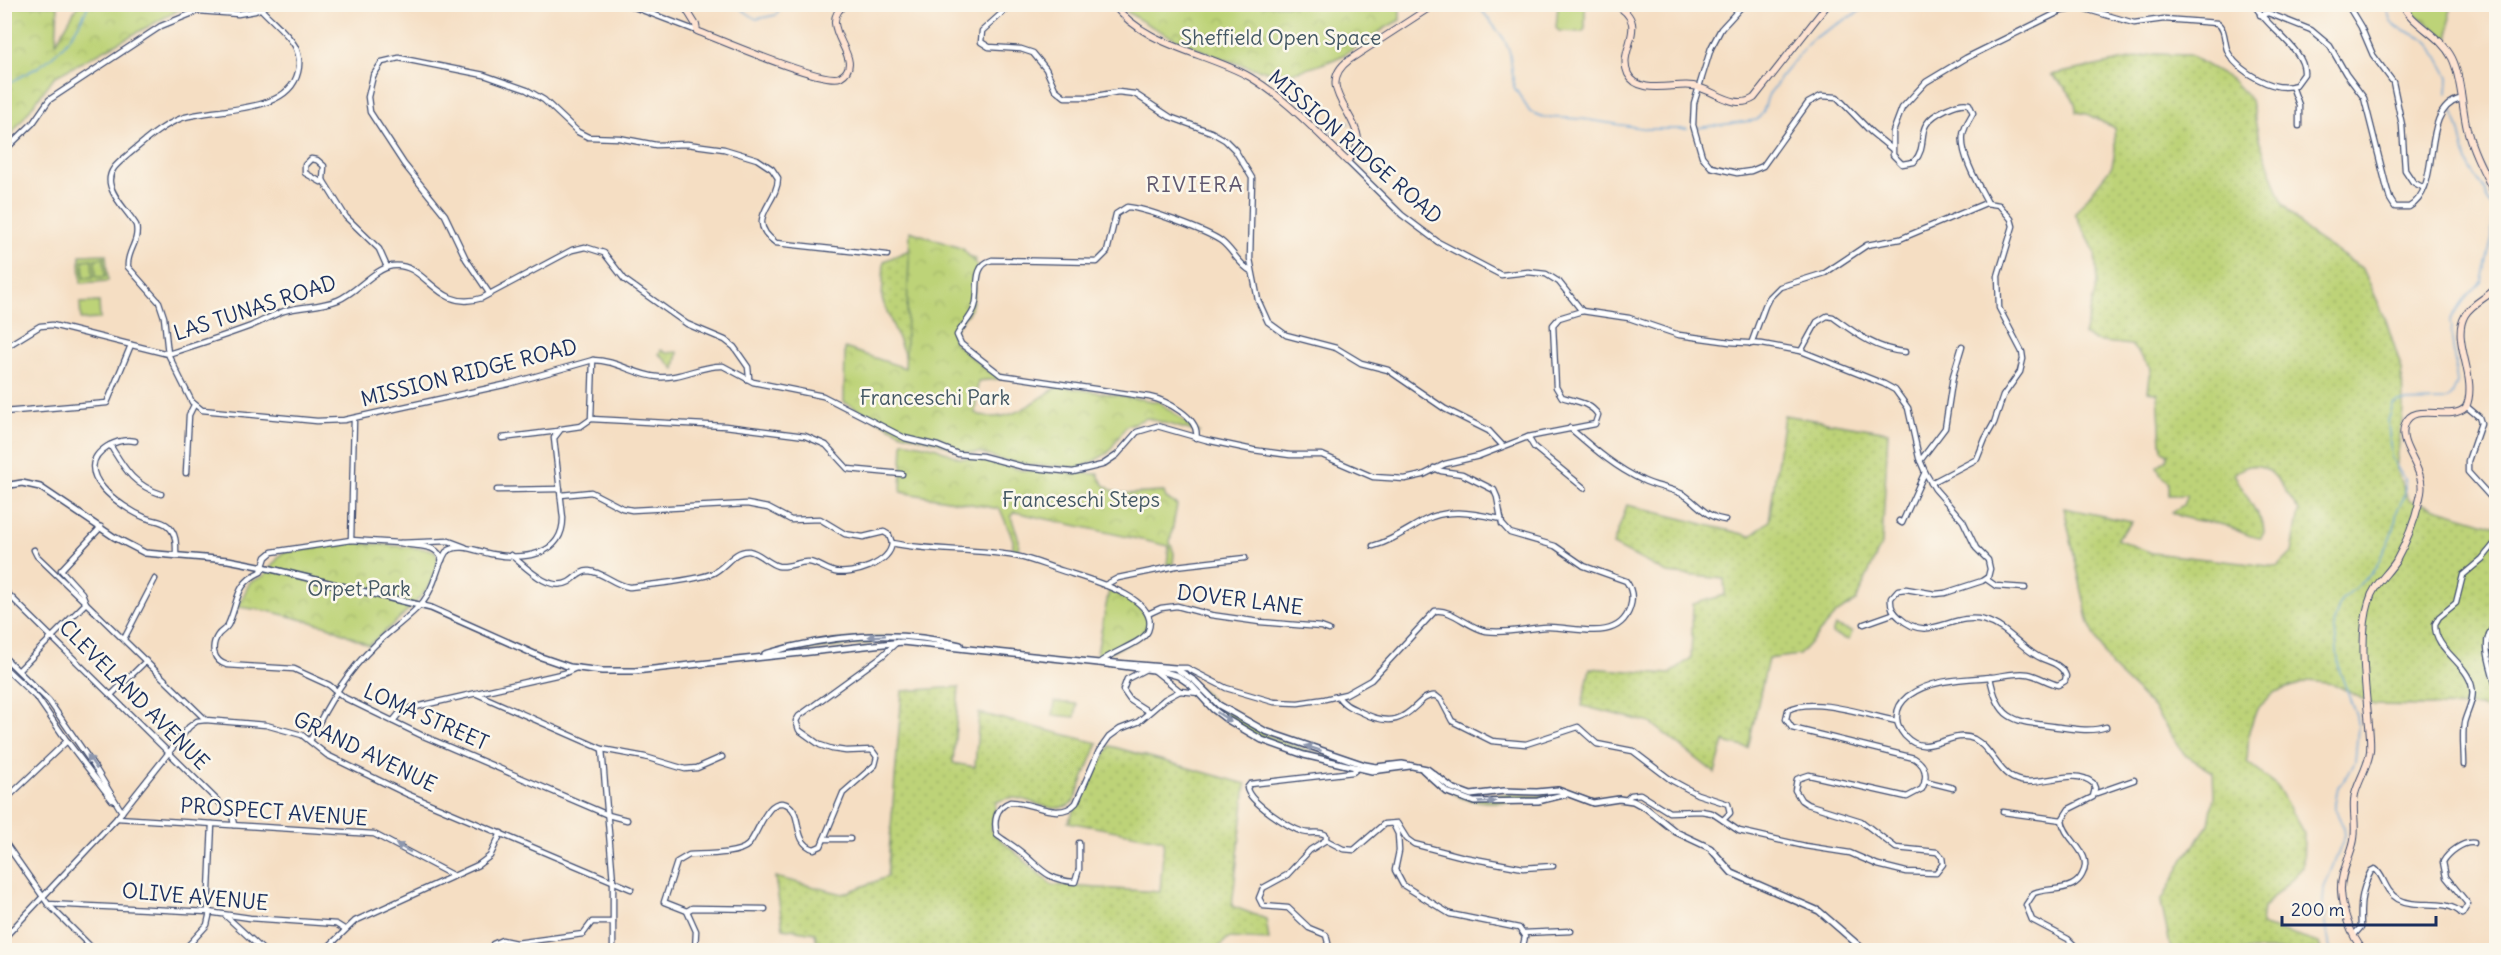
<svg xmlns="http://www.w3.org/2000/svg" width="2501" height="955" viewBox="0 0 2501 955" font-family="Delius,sans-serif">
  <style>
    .grass { fill: url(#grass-dots); stroke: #6c816b; stroke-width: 1.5 }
    .park { fill: url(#park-crowns); stroke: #6c816b; stroke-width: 1.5 }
    .pitch { fill: #bdd378; stroke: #6c816b; stroke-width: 1.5 }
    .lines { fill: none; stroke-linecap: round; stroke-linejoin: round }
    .stream { stroke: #60a0d3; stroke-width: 1.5 }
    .minor-casing { stroke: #3c496d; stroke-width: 7 }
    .tertiary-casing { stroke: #3c496d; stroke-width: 8 }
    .secondary-casing { stroke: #3c496d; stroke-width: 8 }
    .minor { stroke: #fff; stroke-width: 4.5 }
    .tertiary { stroke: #fff; stroke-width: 5 }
    .secondary { stroke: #fee3d1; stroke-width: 6 }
    .oneway { fill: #8d97ae }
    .labels { text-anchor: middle; stroke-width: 5; stroke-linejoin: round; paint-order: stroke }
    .park-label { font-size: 21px; fill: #445864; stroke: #fbf7ec }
    .street-label { font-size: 21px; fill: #1b2f5e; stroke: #fbf7ec }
    .neighbourhood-label { font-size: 22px; letter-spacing: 1.5px; fill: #60586f; stroke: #fbf7ec }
  </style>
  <defs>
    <pattern id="grass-dots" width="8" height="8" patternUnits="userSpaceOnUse" patternTransform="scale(1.5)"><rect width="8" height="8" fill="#bdd378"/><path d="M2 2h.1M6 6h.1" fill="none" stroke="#a2b56a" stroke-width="1.8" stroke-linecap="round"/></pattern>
    <pattern id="park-crowns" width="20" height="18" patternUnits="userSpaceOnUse" patternTransform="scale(1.5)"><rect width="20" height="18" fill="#bdd378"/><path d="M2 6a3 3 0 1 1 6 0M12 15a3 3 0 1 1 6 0" fill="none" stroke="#a2b56a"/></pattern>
  </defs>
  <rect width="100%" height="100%" fill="#fbf7ec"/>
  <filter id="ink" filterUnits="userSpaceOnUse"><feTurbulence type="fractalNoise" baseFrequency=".0167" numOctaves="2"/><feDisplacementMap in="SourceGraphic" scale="12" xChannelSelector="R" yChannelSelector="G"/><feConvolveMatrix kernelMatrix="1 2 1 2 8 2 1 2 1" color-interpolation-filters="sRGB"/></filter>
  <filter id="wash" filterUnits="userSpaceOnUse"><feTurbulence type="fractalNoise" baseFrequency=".008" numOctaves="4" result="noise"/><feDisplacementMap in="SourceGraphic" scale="24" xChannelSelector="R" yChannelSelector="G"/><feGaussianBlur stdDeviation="1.35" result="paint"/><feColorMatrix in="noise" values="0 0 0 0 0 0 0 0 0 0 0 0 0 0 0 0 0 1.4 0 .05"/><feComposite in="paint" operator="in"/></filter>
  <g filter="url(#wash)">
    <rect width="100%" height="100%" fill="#f5dec3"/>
    <g class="grass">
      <path d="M2155,54L2189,55L2231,79L2251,100L2259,139L2283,204L2307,232L2363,269L2386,320L2402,370L2403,409L2396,470L2409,500L2496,526V714L2480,707L2374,705L2334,684L2309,681L2275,692L2257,709L2249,731L2247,762L2277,786L2304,834L2303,867L2263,908L2261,925L2319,943L2321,950H2171L2161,902L2184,859L2209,824L2214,796L2213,772L2185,755L2152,706L2111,667L2089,624L2064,508L2132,522L2116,539L2152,553L2278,567L2292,553L2299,511C2282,488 2267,448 2234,474L2263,524L2264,532L2261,538C2246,537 2237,529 2224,525C2206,520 2188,522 2172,512L2183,505L2187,495H2169V482L2160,474L2157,466L2166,460L2168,454L2162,451L2161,443L2158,394L2148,391L2151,368L2131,345L2095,341L2084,335L2097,284L2095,252L2075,213L2112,166L2115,150L2114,128L2087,114L2076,112C2077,96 2062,84 2051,75Z"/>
      <path d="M940,247L976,259L970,283L914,378L882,299L884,261L907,251Z"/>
      <path d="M661,350L666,353L678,352L675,369L659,354Z"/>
      <path d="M1784,415L1888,432L1882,543L1856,601L1836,614L1799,655L1768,659L1748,748L1724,742L1715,773L1651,723L1582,706L1590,668L1669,674L1691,658L1693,604L1725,595L1724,579L1667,573L1613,545L1627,505L1751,536L1769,521Z"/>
      <path d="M900,637L948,644L900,640L801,651L797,648C830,639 865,638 900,637Z"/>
      <path d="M1187,679L1201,689L1216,705L1265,734L1306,750L1342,760C1300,755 1253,740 1220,713C1208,703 1198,690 1187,679Z"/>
      <path d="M959,687L953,763L975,767L979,713L1098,743L1074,801C1056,818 1036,800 1015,798C1009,797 1002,800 996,802L991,831L1052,885L1160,892L1164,840L1068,822L1110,746L1246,784L1232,906L1266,919L1269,940L1228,938L1216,950H818L815,933L783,928L775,877L843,894L887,877L902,691Z"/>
      <path d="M1431,773L1450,789L1468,796L1508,794L1535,796L1558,793C1543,803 1477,805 1460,797C1448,791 1440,783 1431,773Z"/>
    </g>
    <g class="park">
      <path d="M58,5L56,43L78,5H188L54,77L5,143V6Z"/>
      <path d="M1119,5H1400V20C1381,29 1364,43 1345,54C1333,61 1303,71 1288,73C1254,77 1144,29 1119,5Z"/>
      <path d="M2407,5H2450L2449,39L2408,9Z"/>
      <path d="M910,231L963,249L978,267C973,280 976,298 970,310C963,321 948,330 955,343L990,372L1007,378L978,381L975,413C1007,427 1033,402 1059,386L1159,402L1200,433L1147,418L1126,426L1108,453L1081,468L1033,465L1001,460L981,453L961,452L937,442L902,433L844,402L845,348L905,368Z"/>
      <path d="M106,254L108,281L81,283L80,255Z"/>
      <path d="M903,441L935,447L959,458L982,459L1021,470L1098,474C1108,502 1141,492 1164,492L1166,498L1177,505L1170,542L1174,553L1173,564L1167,565L1169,546L1015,512L1011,517L1019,540L1018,551L1013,550V540L1000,509L901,492Z"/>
      <path d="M353,542L429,549L435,551C452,580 388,628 369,645L328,626L268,611L238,607L250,582L264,576L282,553Z"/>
      <path d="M1109,590C1123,596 1163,616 1143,635C1132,645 1110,651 1096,658Z"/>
    </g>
    <g class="pitch">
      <path d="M1585,5V29L1582,32L1559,31L1556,28L1558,5Z"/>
      <path d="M104,258L105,277H96L95,259Z"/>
      <path d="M92,259L93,277L84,278L83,260Z"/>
      <path d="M99,302L100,319L81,320L80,303Z"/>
      <path d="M1835,626L1852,632L1849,640L1832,634Z"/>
      <path d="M1055,702L1077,704L1075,717L1053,715Z"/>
    </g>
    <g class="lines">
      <g class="stream">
        <path d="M734,4L756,19L776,15L782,4"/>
        <path d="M1477,4L1504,39L1510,53L1514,87L1530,112L1544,117L1582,119L1648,129H1687"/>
        <path d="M2385,4L2391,22L2395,26L2426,40L2431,45L2449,77L2448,94"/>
        <path d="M4,87C15,79 26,74 38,67C61,53 78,29 89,4"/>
        <path d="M1697,128L1757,120C1766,110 1764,107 1768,96C1771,89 1777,87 1779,79L1812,39L1872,4"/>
        <path d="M1328,132L1347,122L1349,124"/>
        <path d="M2330,950L2323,902L2324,888L2345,836L2344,828L2335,809V804L2338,787L2348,775L2355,762L2358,727L2356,716L2339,669L2334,622L2341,600L2371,574L2377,565L2394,529L2397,511L2405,496V481L2391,457L2388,421L2393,405L2399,402L2445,401L2451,397L2457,383L2450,320L2464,300L2482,281L2492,237L2493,209L2487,201L2485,191L2467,163L2460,131L2451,106"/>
      </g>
    </g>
  </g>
  <g filter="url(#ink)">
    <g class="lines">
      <defs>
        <g id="minor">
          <path d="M626,4L697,31"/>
          <path d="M1012,4L982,31L981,42L989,47L1021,49L1033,53L1046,69L1055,89L1065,97H1091L1118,92L1135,94L1170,117L1211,132L1225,140L1235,150L1252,178L1250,259L1258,300L1268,322L1286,335L1336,348L1361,363L1388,370L1445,409L1489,431L1502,445"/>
          <path d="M1744,4L1721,29L1711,48L1694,103L1693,125L1702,156L1711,167L1737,173L1751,171L1763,166L1808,103L1821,96L1837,97L1871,132L1892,149"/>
          <path d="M2347,4L2361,27L2373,55L2393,82L2402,125L2405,170L2413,182L2424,188"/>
          <path d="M261,9C272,21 287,32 295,46C299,54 300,64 298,72C288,115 216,107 182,118C161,126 146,140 129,154C120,162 108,169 110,183C112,197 129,213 136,225C140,242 126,252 128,267L159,302L164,317L168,354C196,345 224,336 251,326C262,321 273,315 284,311C302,306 321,307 338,300C356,293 374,269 392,266C427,261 435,313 482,298L572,250L585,247L604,253L625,280L639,290L687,324L725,340L734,347L748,367L749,377L747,379"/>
          <path d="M2260,15L2268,13L2311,30L2330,46L2346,74L2364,98L2386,185L2390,199L2395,207H2409C2444,188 2418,110 2460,99"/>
          <path d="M2292,86L2299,105V126"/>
          <path d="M4,151L33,123L49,100L161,26L198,11L238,14L255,11L271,4"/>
          <path d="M311,159L317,160L324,166L323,180L321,182L305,173V165Z"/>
          <path d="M1347,161L1402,215L1438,242L1501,275L1528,272L1546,274L1559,282L1582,311"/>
          <path d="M323,180L346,217L379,249L387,267"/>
          <path d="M1988,203C1979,186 1960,155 1963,135C1964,127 1969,120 1973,113L1969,104C1961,102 1953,106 1946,109C1909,127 1932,141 1914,162L1902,164L1893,155V132L1902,108L1926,82L1966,58L2061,11L2082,8L2134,23L2164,19L2217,23C2227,30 2223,44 2229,54C2240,72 2274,93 2296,85L2304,74C2306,49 2266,28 2254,4"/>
          <path d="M489,293L466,259L445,215L404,164L370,112L368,97L373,76L382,62L399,58L484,75L527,90L544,100L578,132L588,137L619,138L656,145L687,144L724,149L757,159L772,169L778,178C778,204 743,219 776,243L887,255"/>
          <path d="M1582,311L1629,318L1679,335L1730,342L1762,344L1801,351L1884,384L1895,390L1908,408L1919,458L1925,472L1935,489L1963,521L1976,548L1988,560L1990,569L1988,577L1982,581L1945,593L1935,594L1906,589L1898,590L1891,598C1890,607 1893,612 1900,618C1928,644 1953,612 1983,620C2006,626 2018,645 2037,656C2047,662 2062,663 2066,676L2065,681L2058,685C2048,683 2039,676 2028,674C2016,672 2004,676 1992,677C1965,679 1931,679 1908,696C1902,701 1897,708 1897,716C1896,724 1900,730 1905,736C1927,760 1951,728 1974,739C1993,749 1999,777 2021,781C2043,786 2074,767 2093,783L2095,788L2093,797L2069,809L2062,820C2064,840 2095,853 2082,875C2080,879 2076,883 2072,885C2060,891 2046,888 2034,893L2026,905L2032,920L2068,939L2079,950"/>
          <path d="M1751,344L1765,306L1769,298L1780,287L1825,273L1867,245L1900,239L1986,203L1999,205L2011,219L2013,226L1998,276L1999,308L2022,352L2023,359L2020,372L2003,396L1994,423L1985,439L1977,459L1931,483"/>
          <path d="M4,348L40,326L52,325L168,354L192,402L202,410L317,421L344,420L508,384L593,360C616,360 635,375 658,377C681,379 701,365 723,366L753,382L823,396L905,438L938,446L958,454L982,456L1024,467L1073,472L1102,465L1117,455L1137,432L1157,426L1206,440L1253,450L1290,455H1322L1373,477L1405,479L1423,475L1445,464L1479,456L1528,437L1595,424L1598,415C1591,403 1575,401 1562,397L1556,387L1553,325L1559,318L1582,311"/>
          <path d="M1801,351L1817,322L1827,316L1833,317C1855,333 1877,350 1905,352"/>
          <path d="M2466,406L2479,417L2481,423L2468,461V472L2496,503"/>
          <path d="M4,412L107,403L131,345"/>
          <path d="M591,419L725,426L805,436L826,445L848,469L902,474"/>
          <path d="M1570,428C1592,447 1614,467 1642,480C1655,487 1673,488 1686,496C1700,506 1706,517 1725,520"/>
          <path d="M1528,437L1534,447L1584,488"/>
          <path d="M502,438L558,431"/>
          <path d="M1196,438C1201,418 1165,400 1149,397L1001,375L961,344L957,335C962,325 973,316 975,306C980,290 971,266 992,260L1097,262L1107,252L1116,214L1127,207C1145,208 1207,231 1221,241C1232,249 1239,265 1251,271"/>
          <path d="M135,441C126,439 117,441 108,446C67,471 122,508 146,518C154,521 161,520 168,526C177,534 176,545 176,556"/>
          <path d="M110,445C125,469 132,484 161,494"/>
          <path d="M1920,461L1945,428L1953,376L1962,346"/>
          <path d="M186,473L189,415L194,405"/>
          <path d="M497,490L560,489"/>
          <path d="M561,495L591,492L622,508L632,510L747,504L768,508L791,520L820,519L845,534L863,537L884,532L889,535L892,543"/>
          <path d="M1899,521L1902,523L1925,472"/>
          <path d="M101,527L61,570L82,593L86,603L206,720L266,725L302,735L327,755L407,794L631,889"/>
          <path d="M351,540L354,419"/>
          <path d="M401,543C416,548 436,542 442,560"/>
          <path d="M892,543C933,552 975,548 1015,556C1031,559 1047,566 1063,571C1084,578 1162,597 1148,631C1143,643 1111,652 1099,663"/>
          <path d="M1373,546C1392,541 1407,530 1423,521C1447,507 1476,514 1501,519"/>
          <path d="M465,547L449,541L399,543L351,540L272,552L266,557L261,572C234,584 239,602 228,625C225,630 221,631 218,635C210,647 213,661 227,665L294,669L329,685L345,698L421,735L608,815L627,820"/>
          <path d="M511,555C525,566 549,593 569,582C576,578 580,571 589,571C603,572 614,585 629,587C649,585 692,581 711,574C725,569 733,550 749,551C760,553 767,563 778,566C789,568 799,561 809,562C818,563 826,570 835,572C853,575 890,564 892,543"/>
          <path d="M1986,579L1996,586L2025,588"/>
          <path d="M1105,585L1118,578L1176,566L1245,558"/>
          <path d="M4,590L232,815L234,825"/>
          <path d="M1148,614L1161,608L1177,606L1211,615L1260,622L1321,627L1329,630"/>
          <path d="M1864,624L1895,613"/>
          <path d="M2496,625C2478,639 2492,668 2496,687"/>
          <path d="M124,639L155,579"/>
          <path d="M4,657L49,701L94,766L122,812"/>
          <path d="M4,667L38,699L67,741L112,800"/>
          <path d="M1175,668H1187L1226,688L1274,702L1298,703L1325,699L1346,694L1371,680L1435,611C1451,608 1469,628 1486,631C1508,634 1526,628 1547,627C1573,626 1618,644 1630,608C1633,599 1632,589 1626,581L1584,566L1555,546L1510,533L1502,524L1497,497L1494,490L1462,474L1441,471L1434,468"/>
          <path d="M1146,669L1127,679L1123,690L1130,700L1149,712"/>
          <path d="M19,670L86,603L37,556L34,550"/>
          <path d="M1155,671L1180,691L1199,693"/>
          <path d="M1990,677C1999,725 2018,721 2059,727C2074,729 2091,732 2106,727"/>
          <path d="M477,694L602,749L645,757L685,769L697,768L722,757"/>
          <path d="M111,695L146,661"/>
          <path d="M1338,696C1343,705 1352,708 1361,712C1411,738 1414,692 1436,696L1441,700L1452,721L1492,741L1526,744L1578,727L1597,744L1633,751L1671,780L1697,794L1728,804L1730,813L1723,820"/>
          <path d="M393,721L402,710L565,673L576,668"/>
          <path d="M310,741C326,706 347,672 375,645C390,630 409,618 423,602C436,585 436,568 446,552C459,542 476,551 491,554C522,560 563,557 563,518L554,438L561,429L581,426L591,419L593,360"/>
          <path d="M602,749L613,881V950"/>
          <path d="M2464,765C2464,751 2462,736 2464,723C2467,711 2475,699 2472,687C2467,662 2434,650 2435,624L2439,617L2456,603L2463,575L2482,559L2496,542"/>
          <path d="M1925,781L1953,788"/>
          <path d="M2094,794L2134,780"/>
          <path d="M1627,799L1631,795L1640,794L1669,812L1701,811L1712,813L1739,831L1805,846L1850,853L1878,865L1906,872L1936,873L1943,864L1942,857L1937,852L1896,848L1861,821L1807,804L1801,800L1795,790L1797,779L1809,775L1907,797L1922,789C1928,776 1926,765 1914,758L1792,728L1786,719L1788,710C1814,696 1869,716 1897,721"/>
          <path d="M4,801L67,741"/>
          <path d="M2003,812L2062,820"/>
          <path d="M117,818L374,834L454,876"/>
          <path d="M1393,824L1398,834L1399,851L1395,870L1403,885L1450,914L1519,928L1525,937L1522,950"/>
          <path d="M824,839H850"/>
          <path d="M1326,840L1343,849L1354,850L1384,824L1397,823L1407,839L1414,844L1464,857L1523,868L1553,866"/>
          <path d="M4,841L48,904L208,912L250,918L336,924L344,929"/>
          <path d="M1079,843V869L1075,882C1046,880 1042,869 1021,852C1014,846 1005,841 997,835C993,821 996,807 1010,802C1031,801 1059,822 1076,803L1099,751L1109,737L1120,729L1138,722L1165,699L1180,691"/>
          <path d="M48,904L94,950"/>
          <path d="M765,909L692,908L687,911L664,902L677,862L689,855C703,854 738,855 748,845C758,835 767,796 786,804C804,812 791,842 814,849L821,846L843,793L875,765L877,757L872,750L846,751L832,749L820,745L799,730L796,721L799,716L882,656L897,642"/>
          <path d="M687,911L696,931L695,950"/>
          <path d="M208,912L212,824"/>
          <path d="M226,916L263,950"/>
          <path d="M1523,933L1571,931"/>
          <path d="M2354,935L2361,927C2360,906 2361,890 2371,871L2375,869C2384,875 2384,891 2398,899C2418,910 2446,897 2462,914L2468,904L2446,877L2443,862C2448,853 2463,841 2474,843"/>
          <path d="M4,938L117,818L189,727L197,721L206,720"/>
          <path d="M184,950L207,925L210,912"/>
          <path d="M325,950L355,921L478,865L490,856L501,833"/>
          <path d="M491,950L493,944L502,940L516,943L583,934L592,922H613"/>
          <path d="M1304,950L1325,948L1328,943L1326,935L1309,928L1288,908L1263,906L1259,898L1263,888L1287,875L1310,850L1326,840V835C1319,830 1312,835 1303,832C1290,828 1249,802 1247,788L1250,784L1353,772L1358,768"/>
        </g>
        <g id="tertiary">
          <path d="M4,486L22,483L40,487L114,537L145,553L228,560L259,566L431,608L541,657L570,667L602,671H635L902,642L1099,663L1161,671L1178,676L1191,685L1213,709L1226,719L1262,740L1304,755L1372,771L1410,766"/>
          <path d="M765,654C827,635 896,629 960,645"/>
          <path d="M1104,662L1175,668L1195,681L1219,705L1265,731L1365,765L1376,767L1402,764L1427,769L1452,788L1471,795L1504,791L1537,792L1558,790L1593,803L1619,799L1633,801L1646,808L1676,832L1710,848L1732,873L1819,911L1864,950"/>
          <path d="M1423,770L1447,792L1474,802L1538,801L1567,794"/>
        </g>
        <g id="secondary">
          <path d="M683,4L696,25L697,31C718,39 824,85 840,77C870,60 812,26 846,4"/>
          <path d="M885,4H906"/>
          <path d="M1113,4C1146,47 1206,52 1250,77C1287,99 1316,132 1347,161C1386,128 1305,93 1349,60L1435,4"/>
          <path d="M1614,4C1653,24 1616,49 1628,74C1639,96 1674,83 1693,86C1714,89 1734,111 1754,98L1828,4"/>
          <path d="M2403,4C2411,25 2439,33 2452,58C2461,76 2462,108 2467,129C2473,153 2485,174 2496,196"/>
          <path d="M2363,950C2351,936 2342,910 2341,891C2340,875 2349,859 2353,844C2358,827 2351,810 2355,794C2359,779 2368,767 2370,751C2371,739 2369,727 2368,715C2365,682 2359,634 2369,602C2373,585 2387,575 2396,561C2407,541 2417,515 2421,493C2426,467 2396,446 2405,424C2413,401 2450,423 2466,407C2479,378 2450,340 2465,315C2472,303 2487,298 2496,288"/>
        </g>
      </defs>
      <use href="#minor" class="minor-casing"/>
      <use href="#tertiary" class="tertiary-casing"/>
      <use href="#secondary" class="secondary-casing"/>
      <use href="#minor" class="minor"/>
      <use href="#tertiary" class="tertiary"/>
      <use href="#secondary" class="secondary"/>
    </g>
    <defs><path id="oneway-solid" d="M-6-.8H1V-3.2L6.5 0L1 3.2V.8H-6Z" transform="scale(1.5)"/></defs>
    <g class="oneway">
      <use href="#oneway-solid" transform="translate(877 636) rotate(176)"/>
      <use href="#oneway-solid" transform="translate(1224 717) rotate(34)"/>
      <use href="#oneway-solid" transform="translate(1313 748) rotate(-162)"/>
      <use href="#oneway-solid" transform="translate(92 762) rotate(-124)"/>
      <use href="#oneway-solid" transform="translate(1487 802) rotate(-3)"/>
      <use href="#oneway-solid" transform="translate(403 848) rotate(-151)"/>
    </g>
  </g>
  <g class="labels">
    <g class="park-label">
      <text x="1281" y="45">Sheffield Open Space</text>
      <text x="935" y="405">Franceschi Park</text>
      <text x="1081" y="507">Franceschi Steps</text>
      <text x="359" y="596">Orpet Park</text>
    </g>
    <g class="street-label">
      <text transform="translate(1355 147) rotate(41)" y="7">MISSION RIDGE ROAD</text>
      <text transform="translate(255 308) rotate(-18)" y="7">LAS TUNAS ROAD</text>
      <text transform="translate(469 373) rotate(-14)" y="7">MISSION RIDGE ROAD</text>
      <text transform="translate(1240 600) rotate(7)" y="7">DOVER LANE</text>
      <text transform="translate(134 695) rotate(45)" y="7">CLEVELAND AVENUE</text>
      <text transform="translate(426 717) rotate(24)" y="7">LOMA STREET</text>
      <text transform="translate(365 752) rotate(26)" y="7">GRAND AVENUE</text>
      <text transform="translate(274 812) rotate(4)" y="7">PROSPECT AVENUE</text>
      <text transform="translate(195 897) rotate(5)" y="7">OLIVE AVENUE</text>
    </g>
    <g class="neighbourhood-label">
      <text x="1195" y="192">RIVIERA</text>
    </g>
  </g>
  <rect width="2501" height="955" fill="none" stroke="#fbf7ec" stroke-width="24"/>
  <path d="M2282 916v9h154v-9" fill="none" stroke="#1b2f5e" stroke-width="3"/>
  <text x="2291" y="916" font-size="18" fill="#1b2f5e" stroke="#fbf7ec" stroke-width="4.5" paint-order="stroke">200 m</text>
</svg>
